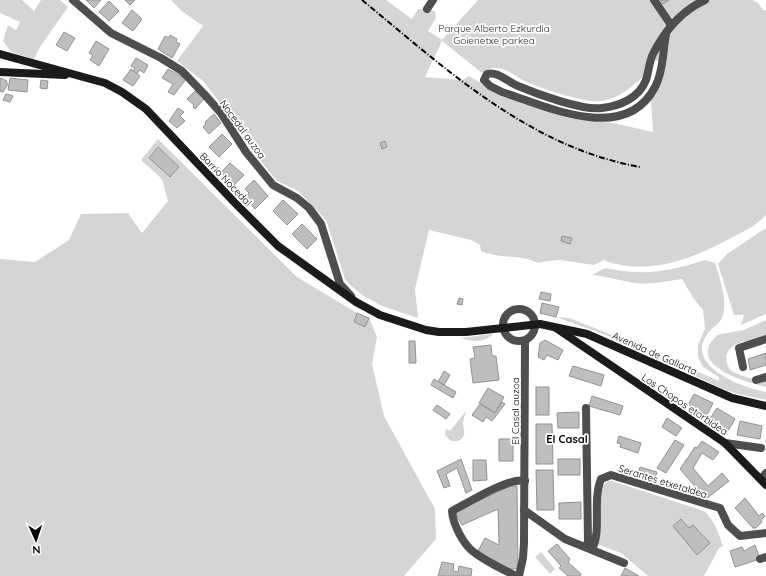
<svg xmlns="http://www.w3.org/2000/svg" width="766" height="576" viewBox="0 0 766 576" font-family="Quicksand,sans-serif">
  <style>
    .green { fill: #d5d5d5; fill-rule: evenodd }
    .building { fill: #bebebe; stroke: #929292 }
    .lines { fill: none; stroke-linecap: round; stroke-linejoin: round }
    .street { stroke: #4e4e4e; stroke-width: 8 }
    .secondary { stroke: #1b1b1b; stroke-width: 8 }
    .rail { stroke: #000; stroke-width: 2; stroke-dasharray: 6 2 1 2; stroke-linecap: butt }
    .labels { text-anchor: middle; stroke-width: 3.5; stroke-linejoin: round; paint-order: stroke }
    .park-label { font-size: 10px; fill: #2c2c2c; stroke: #fff }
    .street-label { font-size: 10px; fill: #000; stroke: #fff }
    .neighbourhood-label { font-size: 11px; font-weight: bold; fill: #000; stroke: #fff }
  </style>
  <rect width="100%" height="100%" fill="#fff"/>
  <g class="green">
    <path d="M0,0H22L34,11L41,0H60L68,7L40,47L34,59L11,52L3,41L8,25L16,30L20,22L0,13Z"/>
    <path d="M171,0H386L412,19L418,9L435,11L436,18L428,31L442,40L478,0H752L758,3L763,10H766V215C753,228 746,230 731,238C692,259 649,276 605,261L606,259L594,265L560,260L547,261L538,263C520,254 499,259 481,251L480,245L471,240L429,230L415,289L418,318L382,306L362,295L349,284L345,279L326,220L298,191L277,181L250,148L236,124L203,81L177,61L203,26L183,12ZM442,41L482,73C486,71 491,67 496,68C508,68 517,78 527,82C542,89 585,103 601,101C628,96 630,84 651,72L653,60L659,61L654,84L646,97L651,101L653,132L613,123L568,118L501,95L469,76L463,80L425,77Z"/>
    <path d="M158,139L297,277L357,313L354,322L365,327L369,318L377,337L372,364L384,416L435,509L436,539L404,576H0V259L35,262L69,240L81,214L128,213L142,233L168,201L162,179L141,160Z"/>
    <path d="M766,228V314L741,325L744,315H734L718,264L727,254Z"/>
    <path d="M705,260L715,263C720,279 727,298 723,315C720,325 711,327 706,336C686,367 744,388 766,392V400L742,395L723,389L614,338L556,317L569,318L615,336L719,381V377L703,367L698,357V345L705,329L703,310L694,299L682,279C666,281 651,285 635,283C620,281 607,276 592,275L605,268C644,276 668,272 705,260Z"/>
    <path d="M766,320V335L745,342V341C729,345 720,355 731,371C744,376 752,381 766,378V387C750,383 717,374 709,358C707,354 708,349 709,345L717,335L744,330Z"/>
    <path d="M493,334C485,343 471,342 461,338Z"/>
    <path d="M466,411C465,415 463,419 463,424C464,431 467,437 458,441H451L445,435L446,429L450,431Z"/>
    <path d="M608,481H612L704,511C715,521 718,532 723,546L719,548L704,576H648L621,553L597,544C597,528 593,489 608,481Z"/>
    <path d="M541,552L555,569L550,574L535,557Z"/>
  </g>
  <g class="building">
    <path d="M86,0H101L94,8Z"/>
    <path d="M125,0H135L130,5Z"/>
    <path d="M660,0H669L663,4Z"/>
    <path d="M109,1L119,11L109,21L99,12Z"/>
    <path d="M132,10L142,19L133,31L122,23Z"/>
    <path d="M64,32L75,38L67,51L56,45Z"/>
    <path d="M170,35L177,39L176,42L180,44L172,58L158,49L165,36L169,38Z"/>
    <path d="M96,41L109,49L99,66L90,60L93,55L89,53Z"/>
    <path d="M136,58L148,65L144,73L139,70L137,74L133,71L135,68L131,66Z"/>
    <path d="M131,69L140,76L133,86L123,80Z"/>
    <path d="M168,69L186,79L174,95L168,92L173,84L162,78Z"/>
    <path d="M0,78L7,81L6,83L8,84L3,92L0,91Z"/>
    <path d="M10,78L28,80L27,92L8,90Z"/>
    <path d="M41,80L48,81L47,89L40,88Z"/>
    <path d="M195,91L204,99L195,109L193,107L194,105L187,99Z"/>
    <path d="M6,94L13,96L10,102L3,100Z"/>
    <path d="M178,108L184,112L180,116L185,121L177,128L169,121Z"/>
    <path d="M214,114L221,123L209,134L203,127L206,124L205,122Z"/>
    <path d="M222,134L232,144L219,157L209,147Z"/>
    <path d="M385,141L387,147L382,149L380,143Z"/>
    <path d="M158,147L179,167L170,177L149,158Z"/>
    <path d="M230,163L244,175L234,185L221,172Z"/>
    <path d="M254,180L268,196L255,209L245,198L249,193L245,189Z"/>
    <path d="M283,200L298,214L287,225L273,211Z"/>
    <path d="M302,224L317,239L307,249L292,234Z"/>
    <path d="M562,236L572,238L570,244L561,241Z"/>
    <path d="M541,292L551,294L550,301L539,299Z"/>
    <path d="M459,298L463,299L462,305L457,304Z"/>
    <path d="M542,303L559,307L556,317L540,313Z"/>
    <path d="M357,313L369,318L365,327L354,322Z"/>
    <path d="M545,340L563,350L558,360L547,355L544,360L538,357L540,343Z"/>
    <path d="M409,341H415L416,363H409Z"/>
    <path d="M491,345L492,356H496L499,380L473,383L470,359L475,358L473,347Z"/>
    <path d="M766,353V365L750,370L748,359Z"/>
    <path d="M573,366L604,375L601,386L569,376Z"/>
    <path d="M444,371L450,375L444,385L438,382Z"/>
    <path d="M434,379L456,392L453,398L431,385Z"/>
    <rect x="536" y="387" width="13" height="28"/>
    <path d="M488,388L504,397L495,413L479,403Z"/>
    <path d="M694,394L713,403L707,415L688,405Z"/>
    <path d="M592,396L623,406L620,415L589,406Z"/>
    <path d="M502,402L505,404L492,421L486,417L483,422L472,415L480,404L495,413Z"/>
    <path d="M437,405L450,414L446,419L433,410Z"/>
    <path d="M717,408L735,419L728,431L709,420Z"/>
    <path d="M579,412V428H558L557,413Z"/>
    <path d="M667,418L682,428L676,436L662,427Z"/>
    <path d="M740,421L762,426L760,439L737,435Z"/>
    <path d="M536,424H552L553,464H536Z"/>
    <path d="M619,436L641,443L638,453L620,447L621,444L617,443Z"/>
    <rect x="499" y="439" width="14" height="22"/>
    <path d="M675,440L684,445L666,473L657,468Z"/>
    <path d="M702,441L719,452L713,460L702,453L693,468L708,486L722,473L729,481L706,499L680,469L695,447L697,448Z"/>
    <path d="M461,459L472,490L466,493L457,468L446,474L450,486L444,488L437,471Z"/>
    <rect x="558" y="459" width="22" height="16"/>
    <path d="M473,460H486L487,480L473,481Z"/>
    <path d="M640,467L657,472L654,481L637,476Z"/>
    <path d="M536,470H553L554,510H537Z"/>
    <path d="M510,486H517L518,569H509L478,551L485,538L499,545L498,509L462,525L455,512Z"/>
    <path d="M745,498L759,516L762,513L765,516L761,520L762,522L756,528H753L735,508Z"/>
    <path d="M581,502V519H559V503Z"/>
    <path d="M681,519L689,528L693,525L710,543L697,555L673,526Z"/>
    <path d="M557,544L570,559L568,562L581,574L580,576H568L559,568L561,566L548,551Z"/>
    <path d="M755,545L760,559L735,567L730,551L742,547L744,551Z"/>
    <path d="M442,562L454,564L453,571L458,572L459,566L472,569L471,576H438Z"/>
    <path d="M625,568L639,576H621Z"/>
  </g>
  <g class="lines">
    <g class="street">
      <path d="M73,0L111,33L161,58L182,71L205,95L221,113L246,152L273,185L297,198L309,208L321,224L340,284L351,296"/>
      <path d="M654,0L671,25"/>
      <path d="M427,9L433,0"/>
      <path d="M666,34C663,51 663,72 655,87C625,145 546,106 502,92L490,86L484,80L487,74C498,71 508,82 518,86C537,94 583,111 602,108C620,106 639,98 646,80C649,71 649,62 653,54C665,30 681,11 705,0"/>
      <circle cx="519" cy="325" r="16"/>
      <path d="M743,367L739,348L766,339"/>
      <path d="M756,380L766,377"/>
      <path d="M586,408L588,541L586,547"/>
      <path d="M725,443L761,448"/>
      <path d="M761,479L766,473"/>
      <path d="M524,510L565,539L624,563"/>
      <path d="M592,549C602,531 592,501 601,479L611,475L720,508L728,525L740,536L766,533"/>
      <path d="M760,559L766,557"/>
      <path d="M516,576C502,569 487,562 475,553C463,545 453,524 452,511C468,503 508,477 525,481"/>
      <path d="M519,576L523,558L524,543L525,341"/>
    </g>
    <g class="secondary">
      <path d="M0,54L105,83L122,92L146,109L236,204L278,246L356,302L380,315L426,330L439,332H466L540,324L587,334L732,398L766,406"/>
      <path d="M0,72L65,75"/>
      <path d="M556,328L725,443L766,485"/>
    </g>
    <path class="rail" d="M362,0C446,69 529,147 640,167"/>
  </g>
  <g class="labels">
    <g class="park-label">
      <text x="494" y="32">Parque Alberto Ezkurdia<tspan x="494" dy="12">Goienetxe parkea</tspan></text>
    </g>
    <g class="street-label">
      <text transform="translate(243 129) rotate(54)" y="4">Nocedal auzoa</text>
      <text transform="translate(226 179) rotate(46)" y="4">Barrio Nocedal</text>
      <text transform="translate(655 353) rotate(24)" y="4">Avenida de Gallarta</text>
      <text transform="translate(685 404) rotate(34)" y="4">Los Chopos etorbidea</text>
      <text transform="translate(515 411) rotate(-90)" y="4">El Casal auzoa</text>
      <text transform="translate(663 481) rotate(17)" y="4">Serantes etxetaldea</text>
    </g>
    <g class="neighbourhood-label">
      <text x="567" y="443">El Casal</text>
    </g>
  </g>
  <g transform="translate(36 540) rotate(177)" stroke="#ffffff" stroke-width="3" paint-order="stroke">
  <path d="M0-3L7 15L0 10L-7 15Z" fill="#000000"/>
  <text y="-6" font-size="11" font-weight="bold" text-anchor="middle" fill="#000000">N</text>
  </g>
</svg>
